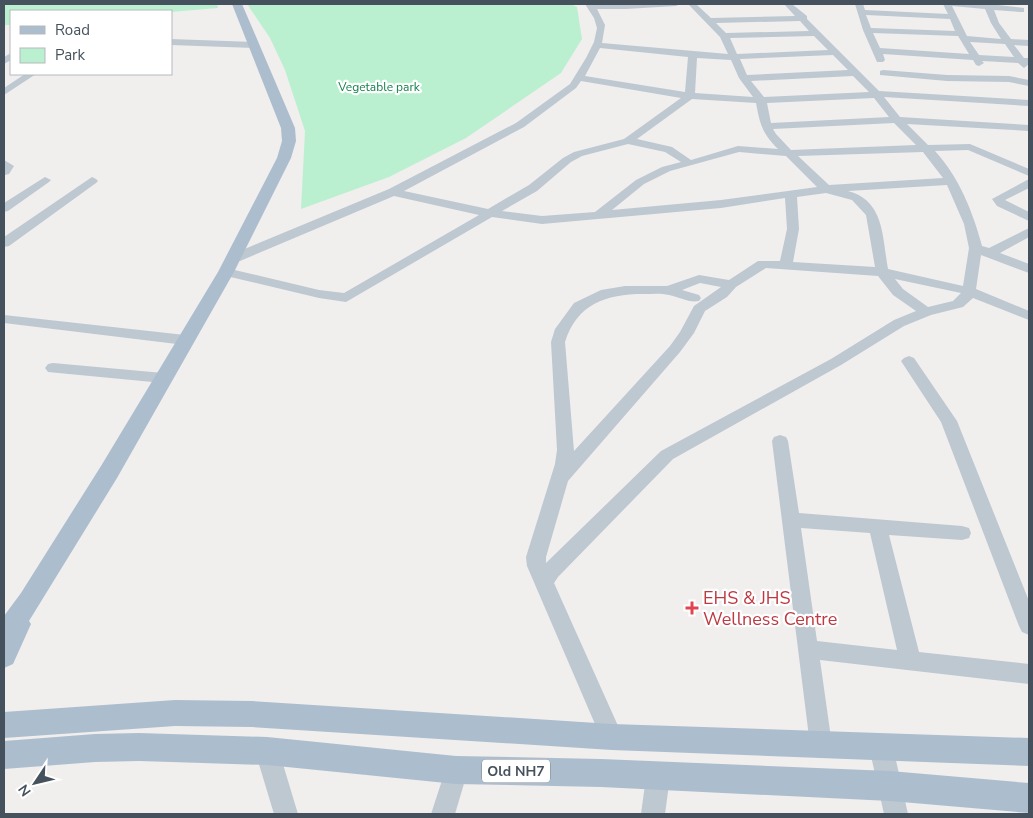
<svg xmlns="http://www.w3.org/2000/svg" width="1033" height="818" viewBox="0 0 1033 818" font-family="'Nunito Sans',sans-serif">
  <style>
    .green { fill: #baf0d0 }
    .lines { fill: none; stroke-linecap: round; stroke-linejoin: round }
    .minor { fill: #bec8d1; fill-rule: evenodd }
    .major { fill: #acbdce; fill-rule: evenodd }
    .health-dot { fill: #e0444e; stroke: #fff; stroke-width: 2 }
    .labels { text-anchor: middle; stroke-width: 4.5; stroke-linejoin: round; paint-order: stroke }
    .far-park-label { font-size: 12px; fill: #13804b; stroke: #fff }
    .shield { fill: #fff; stroke: #7d858d; stroke-width: 1 }
    .shield-label { font-size: 14px; font-weight: bold; fill: #45515c }
    .near-health-label { font-size: 18px; fill: #be3a42; stroke: #fff; text-anchor: start }
  </style>
  <rect width="100%" height="100%" fill="#f1eeee"/>
  <g class="green">
    <path d="M4,4H217L218,8L171,12L11,11V25H4Z"/>
    <path d="M247,4H571L577,7L582,39L561,73L466,138L389,177L301,209L305,131L285,70L270,38Z"/>
  </g>
  <g class="lines">
    <g class="minor">
      <path d="M585,4H680L676,6L626,9H597L605,25L602,43L728,54L720,37L688,4H696L711,18L795,16L784,4H792L807,16V19L879,91L1029,100V106L884,97L900,117L1029,125V131L907,124L928,145L970,144L1029,169V176L968,150L935,151C959,177 973,212 982,246L989,248L1029,228V237L1000,253L1029,264V273L981,255L976,289L1029,311V320L973,298L963,307L931,315L904,326L841,365L673,459L558,577L554,583L623,737L620,745L612,748L604,745L527,566L526,557L555,464L557,450L551,342L555,329L574,303L601,290L625,286H667L699,275L729,280L758,261H780L787,229L785,198L721,208L542,224L492,217L346,302L319,298L226,276L219,272L226,268L319,290L344,293L479,215L394,196L240,261H230L228,258L230,255L389,189L516,123L570,84L586,58L594,42L597,28L594,18ZM800,21L809,31L726,33L716,23ZM814,36L828,50L737,54L730,38ZM600,48L688,57L685,92L585,76ZM833,55L848,70L747,75L740,59ZM697,58L731,60L739,78L753,97L695,93ZM853,76L869,92L764,97L751,81ZM581,81L681,98L624,139L574,152L563,158L529,185L488,209L404,191L524,127L576,88ZM874,98L889,117L771,123L767,103ZM692,99L756,103C760,124 762,133 778,149L738,146L691,160L672,147L637,139ZM894,123L916,145L791,150L776,134L773,129ZM628,144L665,152L681,162L662,167L636,180L595,212L542,216L502,211L537,191L571,162L582,156ZM739,152L786,156L817,187L721,200L612,210L644,184L670,171ZM923,152L943,178L829,185L798,156ZM947,185L964,224L969,248L963,286L888,269C882,237 885,201 848,191ZM826,193L852,200L866,215L875,267L793,262L799,229L797,197ZM766,268L878,276L893,295L916,311L894,320L831,359L661,451L546,563V557L568,481L680,352L694,333L705,311L727,297L736,287ZM895,279L961,293L953,301L928,307L903,289ZM700,283L721,287L694,306L680,332L670,346L574,451L565,342C577,304 606,294 643,294C651,294 661,293 669,295C679,297 689,303 699,301L701,298L699,295L682,290Z"/>
      <path d="M855,4H863L865,10L948,14L943,4H989L1024,8V12H1021L994,10L999,23L1011,39L1029,40V46L1014,45L1024,58H1029V64L1024,68L1018,63L982,61L984,63L979,66L976,65L973,60L883,54L885,60L883,62H877L863,30ZM952,6L985,9L991,23L1001,39L967,36ZM866,15L950,19L955,31L871,28ZM873,33L958,36L969,54L880,48ZM970,42L1005,44L1014,57L979,55Z"/>
      <path d="M171,39L254,42L258,45L254,48L171,45Z"/>
      <path d="M11,53V60L4,64V57Z"/>
      <path d="M883,70L947,75L1009,76L1029,80V86L1009,82L947,81L880,75V71Z"/>
      <path d="M25,74H36L4,95V88Z"/>
      <path d="M4,160L14,166L9,174L5,175Z"/>
      <path d="M45,177L51,180L49,182L8,211L4,212V203Z"/>
      <path d="M92,177L96,179L98,181L96,183L9,246L4,247V237Z"/>
      <path d="M1029,179V188L1005,200L1029,212V221L997,206L992,199Z"/>
      <path d="M4,315L185,335L190,337L192,340L190,343L185,345L4,323Z"/>
      <path d="M909,356L914,358L957,421L1029,601V635L1022,632L1019,626L941,422L901,361L904,358Z"/>
      <path d="M53,363L163,373L169,374L171,378L169,382L163,383L48,372L45,368L48,364Z"/>
      <path d="M780,435L786,437L788,441L799,513L962,526L969,528L971,533L969,538L962,540L889,535L919,652L1029,664V684L820,660L832,745L829,753L821,756L813,753L810,745L772,441L774,437ZM801,528L870,533L897,650L817,641Z"/>
      <path d="M881,736L889,739L893,747L908,814H884L869,747L873,739Z"/>
      <path d="M267,740L275,743L279,751L298,814H274L255,751L259,743Z"/>
      <path d="M456,758L464,762L468,770L455,814H431L448,762Z"/>
      <path d="M658,765L666,769L670,777L665,814H641L646,777L650,769Z"/>
    </g>
    <g class="major">
      <path d="M232,4H242L295,128L296,141L291,158L234,272L117,478L29,621L31,624L13,664L4,668V616L21,593L101,466L218,272L277,158L282,141L281,128Z"/>
      <path d="M175,700L252,701L612,724L1029,738V766L612,750L252,727L175,726L4,738V712Z"/>
      <path d="M139,733L267,737L456,756L601,759L890,771L1029,783V813L890,801L601,787L456,784L267,765L139,761L95,762L4,769V741L95,734Z"/>
    </g>
  </g>
  <path class="health-dot" d="M689.5 600.5h5v5h5v5h-5v5h-5v-5h-5v-5h5z"/>
  <g class="labels">
    <g class="far-park-label">
      <text x="379" y="91">Vegetable park</text>
    </g>
    <rect class="shield" x="482" y="759.5" width="68" height="23" rx="4"/>
    <g class="shield-label">
      <text x="516" y="776">Old NH7</text>
    </g>
    <g class="near-health-label">
      <text x="703" y="604">EHS &amp; JHS<tspan x="703" dy="21">Wellness Centre</tspan></text>
    </g>
  </g>
  <rect width="1033" height="818" fill="none" stroke="#45515c" stroke-width="10"/>
  <rect x="10" y="10" width="162" height="65" fill="#ffffff" stroke="#b5b9be"/>
  <rect x="20" y="26" width="25" height="8" fill="#acbdce" stroke="#b5b9be"/>
  <text x="55" y="35" font-size="15" fill="#45515c">Road</text>
  <rect x="20" y="48" width="25" height="15" fill="#baf0d0" stroke="#b5b9be"/>
  <text x="55" y="60" font-size="15" fill="#45515c">Park</text>
  <g transform="translate(35 783) rotate(235)" stroke="#ffffff" stroke-width="4" paint-order="stroke">
  <path d="M0-4L9 19L0 12L-9 19Z" fill="#45515c"/>
  <text y="-8" font-size="14" font-weight="bold" text-anchor="middle" fill="#45515c">N</text>
  </g>
</svg>
